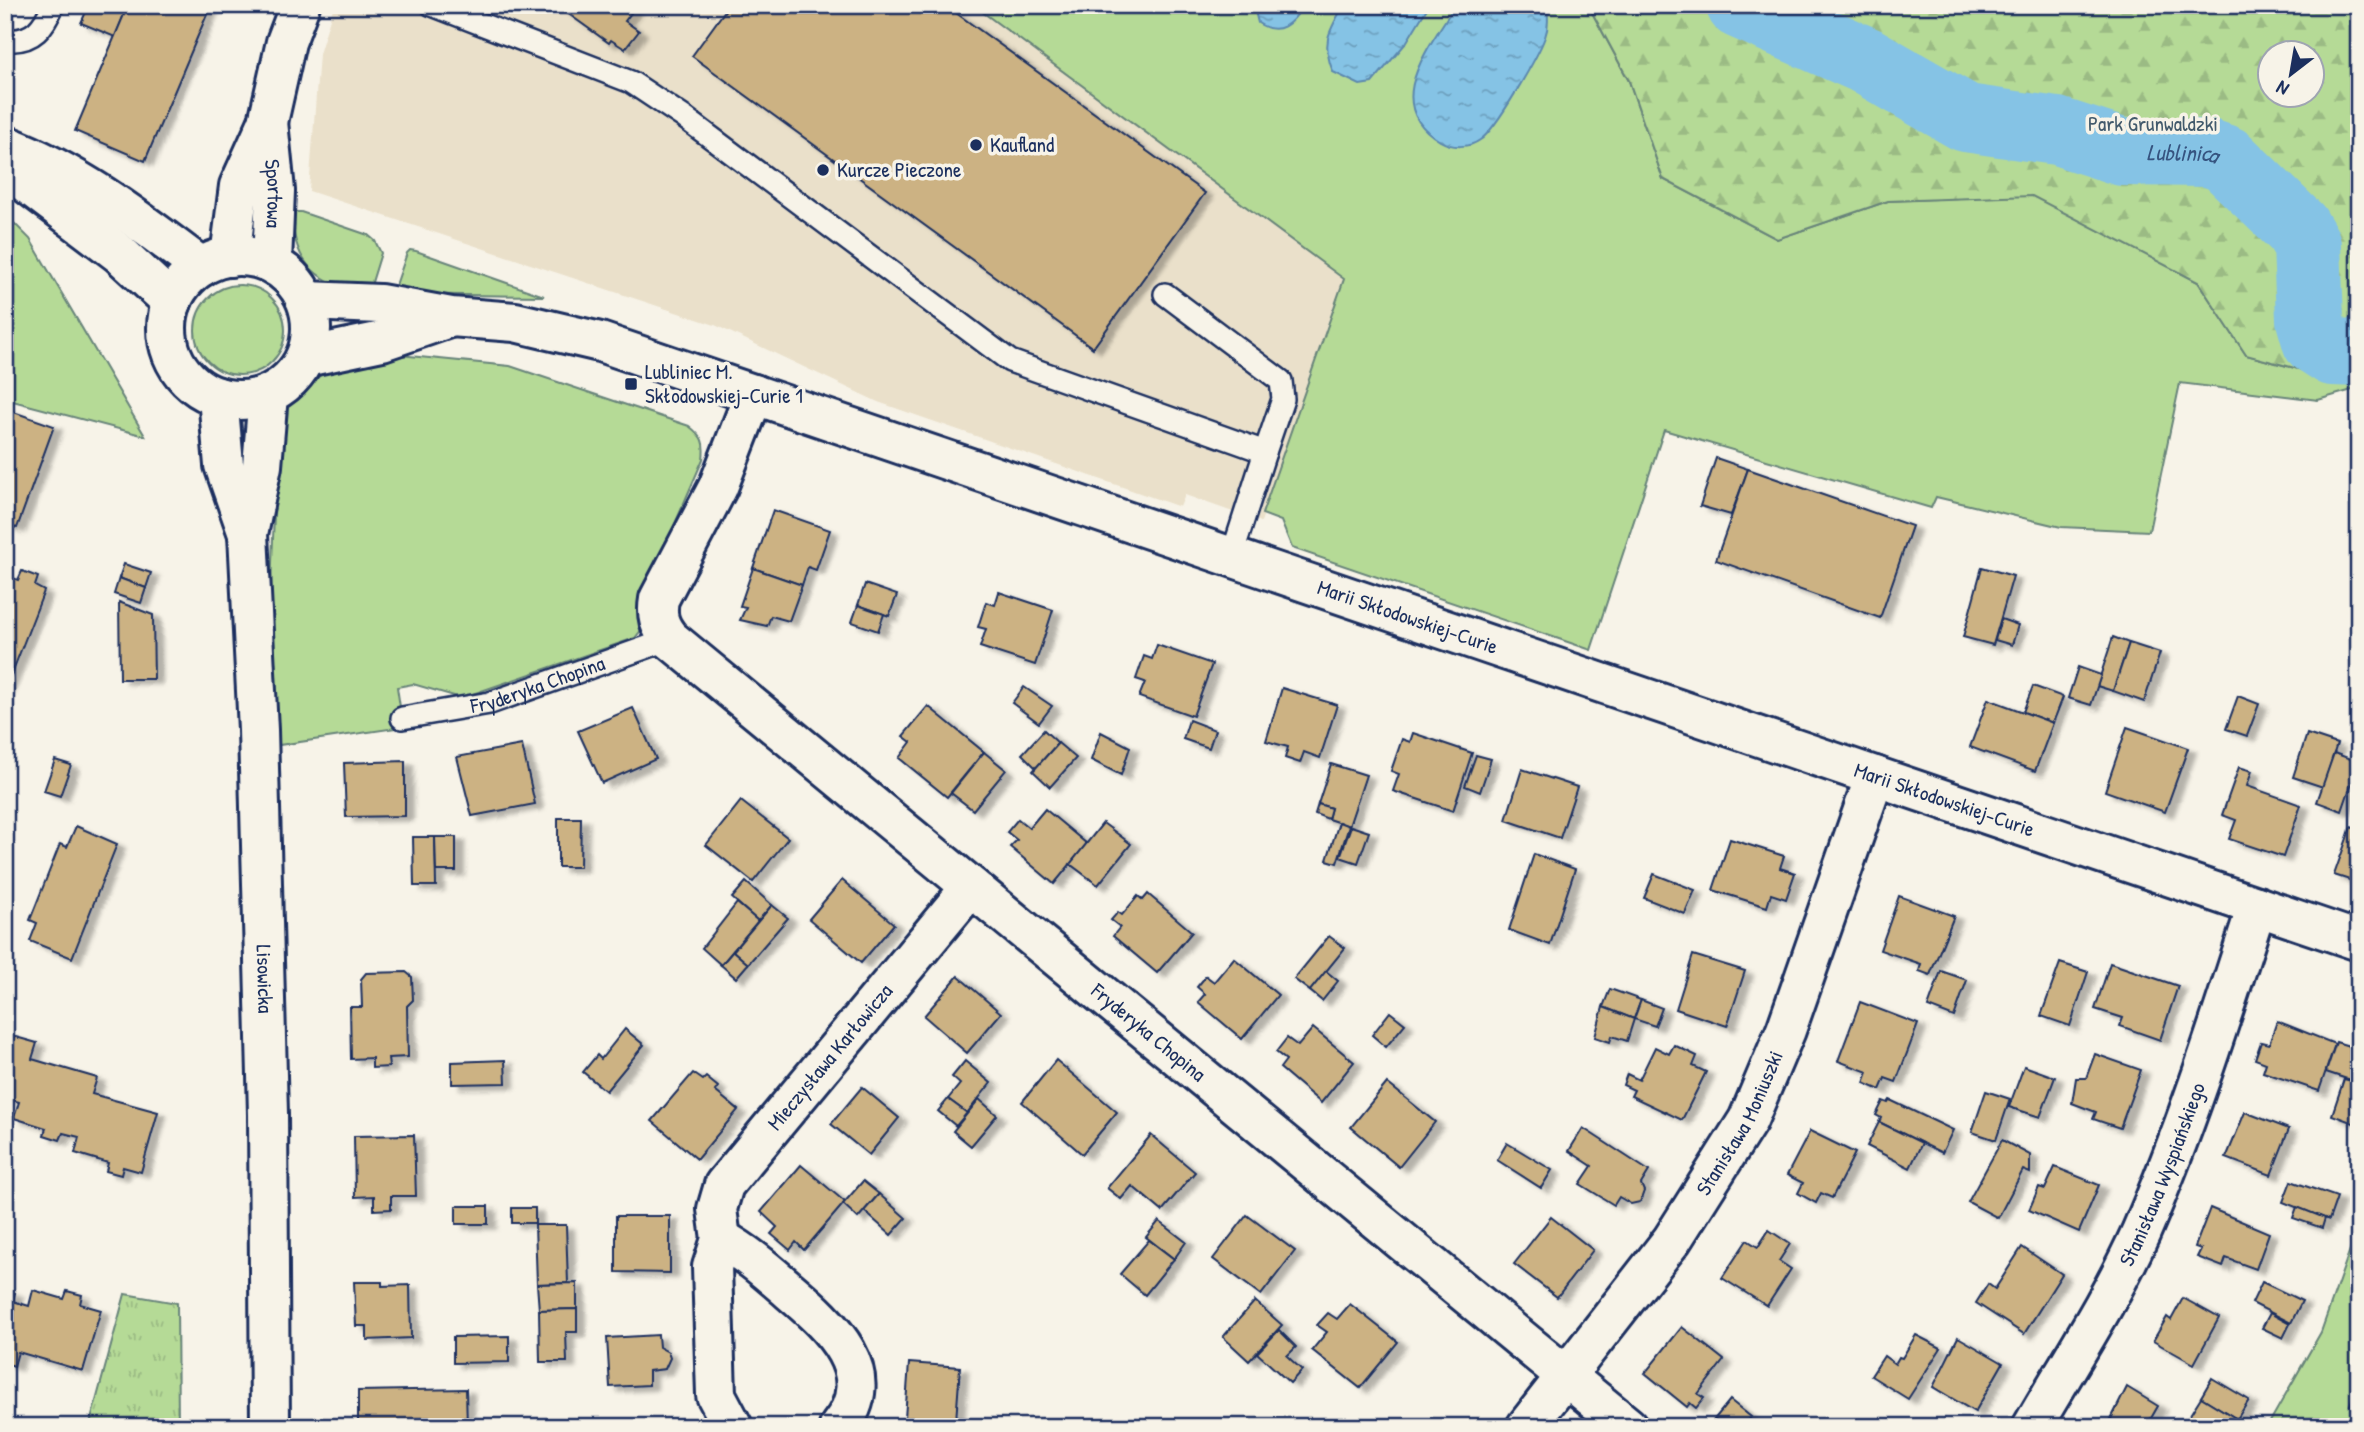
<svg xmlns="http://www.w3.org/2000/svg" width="2364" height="1432" viewBox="0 0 2364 1432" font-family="'Patrick Hand',sans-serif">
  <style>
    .built { fill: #eae0ca }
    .green { fill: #b5da96; stroke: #68847a; stroke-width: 2 }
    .forest { fill: url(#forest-firs); stroke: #68847a; stroke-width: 2; fill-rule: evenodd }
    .park { fill: url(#park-tufts); stroke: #68847a; stroke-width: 2 }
    .water { fill: url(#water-ripples); stroke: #5b88af; stroke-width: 2 }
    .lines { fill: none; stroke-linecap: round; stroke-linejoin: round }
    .river { stroke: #85c3e5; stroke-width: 68 }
    .building { fill: #ccb283; stroke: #1b2f5e; stroke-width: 2; filter: url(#shadow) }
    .lane-casing { stroke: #1b2f5e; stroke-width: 26 }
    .street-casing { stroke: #1b2f5e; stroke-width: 44 }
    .secondary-casing { stroke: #1b2f5e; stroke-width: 44 }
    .lane { stroke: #f7f3e8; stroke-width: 21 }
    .street { stroke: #f7f3e8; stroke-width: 38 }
    .secondary { stroke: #f7f3e8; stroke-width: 38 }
    .poi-dot { fill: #1b2f5e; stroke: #f7f3e8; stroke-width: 2.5 }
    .labels { text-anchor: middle; stroke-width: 7; stroke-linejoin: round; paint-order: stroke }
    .park-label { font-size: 21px; fill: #425a6c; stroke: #f7f3e8 }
    .poi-label { font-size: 21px; fill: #1b2f5e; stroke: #f7f3e8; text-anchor: start }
    .street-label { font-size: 21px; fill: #1b2f5e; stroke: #f7f3e8 }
    .water-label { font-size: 23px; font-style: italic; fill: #365480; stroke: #f7f3e8 }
  </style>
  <defs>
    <pattern id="forest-firs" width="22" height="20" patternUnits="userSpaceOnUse" patternTransform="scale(1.75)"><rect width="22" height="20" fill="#b5da96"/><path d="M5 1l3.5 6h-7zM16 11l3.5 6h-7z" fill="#9bbb84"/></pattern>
    <pattern id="park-tufts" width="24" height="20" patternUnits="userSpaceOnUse" patternTransform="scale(1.75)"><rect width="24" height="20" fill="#b5da96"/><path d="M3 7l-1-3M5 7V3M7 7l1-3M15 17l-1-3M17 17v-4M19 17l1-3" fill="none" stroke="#9bbb84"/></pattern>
    <pattern id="water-ripples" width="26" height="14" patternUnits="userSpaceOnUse" patternTransform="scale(1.75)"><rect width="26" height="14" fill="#85c3e5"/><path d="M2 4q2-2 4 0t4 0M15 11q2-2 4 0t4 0" fill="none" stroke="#6c9fbd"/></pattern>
    <filter id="shadow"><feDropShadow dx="8" dy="4.5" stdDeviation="2" flood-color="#0004"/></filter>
  </defs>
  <rect width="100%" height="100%" fill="#f7f3e8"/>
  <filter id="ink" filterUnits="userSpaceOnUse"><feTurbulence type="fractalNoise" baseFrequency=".0143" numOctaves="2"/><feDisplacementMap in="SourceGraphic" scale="14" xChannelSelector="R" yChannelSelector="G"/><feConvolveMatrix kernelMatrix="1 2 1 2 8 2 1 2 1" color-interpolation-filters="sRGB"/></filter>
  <g filter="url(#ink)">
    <path class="built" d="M334,5H973L1344,279L1261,522L1185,495L1180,507L878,402L715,325L309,191L319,54Z"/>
    <g class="green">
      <path d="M973,5H1588L1629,81L1663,179L1777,239L1888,201L2032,195L2198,282L2246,355L2317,374L2359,365V388L2318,400L2180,383L2149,531L2061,527L1936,497L1931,508L1664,430L1591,650L1292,548L1281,521L1262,514L1344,279Z"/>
      <path d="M292,212H301L368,235L375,241L381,253L368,295C318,282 293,267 292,212Z"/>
      <path d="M5,214L30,239L145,436L5,399V285L14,264L5,260Z"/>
      <path d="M410,250L416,251L544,296L393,294L407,253Z"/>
      <circle cx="240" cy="330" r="45"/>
      <path d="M389,354L510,366L689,426C703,437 705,442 703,459L642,600V629L635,638L461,698L413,684L397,687L403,727L279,745L270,611L277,443L281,418L289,405L332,364Z"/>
      <path d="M2359,1224V1427H2267L2321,1332Z"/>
    </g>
    <path class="forest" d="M1588,5H2359V365L2317,374L2246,355L2198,282L2032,196L1888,201L1777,239L1663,179L1629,81ZM2270,52H2312V94H2270Z"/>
    <path class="park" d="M125,1294L177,1303L178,1427H89Z"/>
    <g class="water">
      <path d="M1258,5H1304C1292,24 1279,37 1258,23L1255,11Z"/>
      <path d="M1344,5H1429L1406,43L1372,83L1360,85L1333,72C1321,42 1329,31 1344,5Z"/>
      <path d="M1455,5H1547C1548,16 1549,27 1545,37C1538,56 1496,130 1480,140C1469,148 1452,148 1440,141C1380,105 1429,48 1455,5Z"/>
    </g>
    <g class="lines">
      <path class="river" id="s1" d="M1740,5L1865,60L1966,118L2057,131L2122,152L2209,153L2226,159L2297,228L2307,245L2310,320L2316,341L2333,352L2359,353"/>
    </g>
    <g class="building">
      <path d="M89,5H128L115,37L81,23Z"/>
      <path d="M128,5H211L145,161L75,131Z"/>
      <path d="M556,5H637L625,21L639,31L625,49L611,40L609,43Z"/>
      <path d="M729,5H945L1205,193L1093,348L692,56Z"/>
      <path d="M5,409L54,426L17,528L5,524Z"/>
      <path d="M1716,458L1748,469L1731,515L1700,506Z"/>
      <path d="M1748,469L1912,526L1880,618L1716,560Z"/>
      <path d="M773,510L830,530L816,570L808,567L802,585L753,568Z"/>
      <path d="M124,564L151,573L146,588L119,578Z"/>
      <path d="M1982,567L2013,576L1993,645L1963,637Z"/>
      <path d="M753,568L802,585L789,621L771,616L767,626L740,620L746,607L740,606Z"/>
      <path d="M22,571L38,577L35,586L44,591L5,691V575L18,580Z"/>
      <path d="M119,578L146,588L141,603L114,594Z"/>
      <path d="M865,584L897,595L889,616L858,605Z"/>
      <path d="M999,592L1053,610L1035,665L980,647L986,629L978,627L986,602L995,605Z"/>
      <path d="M119,602L153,615L154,679H120Z"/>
      <path d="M858,605L884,614L878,631L852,622Z"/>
      <path d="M2001,619L2018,625L2012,645L1995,640Z"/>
      <path d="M2113,637L2129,643L2113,691L2097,686Z"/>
      <path d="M2129,643L2160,653L2144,702L2113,691Z"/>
      <path d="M1157,645L1212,664L1193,716L1139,697L1145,682L1136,679L1144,656L1152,659Z"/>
      <path d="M2078,667L2101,675L2091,705L2068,698Z"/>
      <path d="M2033,686L2063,697L2053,723L2023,712Z"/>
      <path d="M1024,687L1052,706L1039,723L1012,703Z"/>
      <path d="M1282,688L1337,705L1320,758L1304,752L1300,763L1285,758L1288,747L1266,741Z"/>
      <path d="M2238,696L2259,704L2247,736L2226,729Z"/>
      <path d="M1988,699L2053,723L2035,771L1970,747Z"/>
      <path d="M928,706L984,752L947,797L899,758L911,742L903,736Z"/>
      <path d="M633,708L656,759L602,783L578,731Z"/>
      <path d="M1189,720L1215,730L1209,748L1183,739Z"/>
      <path d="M2127,727L2188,748L2165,812L2105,791Z"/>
      <path d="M1044,730L1058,743L1036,768L1022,754Z"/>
      <path d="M1101,732L1130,747L1121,775L1091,760Z"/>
      <path d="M1413,733L1472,753L1453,811L1393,791L1399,774L1391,771L1402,739L1410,742Z"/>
      <path d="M2307,734L2337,744L2323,787L2293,777Z"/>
      <path d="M1058,743L1076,758L1050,787L1033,771Z"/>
      <path d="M522,745L535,804L472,816L457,757Z"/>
      <path d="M984,752L1006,770L973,810L951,793Z"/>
      <path d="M2334,753L2359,762L2342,811L2317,802Z"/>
      <path d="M1476,755L1491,759L1480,792L1465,786Z"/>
      <path d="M55,760L71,765L60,796L44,791Z"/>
      <path d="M405,761V816L346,817L344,763Z"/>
      <path d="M1331,764L1366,775L1349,826L1328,819L1331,808L1318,804Z"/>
      <path d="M2239,767L2252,771L2247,786L2301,805L2283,857L2229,839L2236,820L2222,815Z"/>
      <path d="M1522,769L1577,787L1560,838L1506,820Z"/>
      <path d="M741,801L788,838L753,882L706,845Z"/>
      <path d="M1318,804L1331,808L1328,819L1315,814Z"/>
      <path d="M1045,809L1087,844L1054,884L1010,847L1017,840L1007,832L1018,819L1029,828Z"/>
      <path d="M558,818H581L580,867H558Z"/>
      <path d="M1339,822L1349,826L1337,863L1327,860Z"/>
      <path d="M1103,823L1131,844L1098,885L1070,864Z"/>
      <path d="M76,826L117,844L72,958L30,941L37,923L30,920L60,844L67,847Z"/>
      <path d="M1351,826L1369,832L1358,863L1340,857Z"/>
      <path d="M2351,827L2359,830V883L2334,875Z"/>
      <path d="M413,837H435L436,886H414Z"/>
      <path d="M435,837H456V871H436Z"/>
      <path d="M1730,839L1784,856L1780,868L1795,873L1786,899L1771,894L1767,907L1713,890Z"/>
      <path d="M1534,854L1575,869L1550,945L1509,930Z"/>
      <path d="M1654,874L1695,890L1685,914L1644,898Z"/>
      <path d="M842,880L894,924L861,963L809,919Z"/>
      <path d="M746,882L772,905L758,921L732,898Z"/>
      <path d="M1148,894L1192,932L1157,973L1113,936L1120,927L1111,920L1118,912L1122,915L1138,896L1143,900Z"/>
      <path d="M1899,896L1954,916L1930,975L1919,971L1921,964L1880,950Z"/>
      <path d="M737,903L758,921L721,965L702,948Z"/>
      <path d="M772,905L788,918L748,964L733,951Z"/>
      <path d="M1329,936L1345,948L1310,991L1294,979Z"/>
      <path d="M733,951L748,964L736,978L721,965Z"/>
      <path d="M1693,955L1745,971L1727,1026L1676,1009Z"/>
      <path d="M1234,958L1278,995L1242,1039L1198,1002L1205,994L1197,987L1206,976L1214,982Z"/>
      <path d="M2060,963L2088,972L2070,1026L2041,1016Z"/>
      <path d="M2110,963L2178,986L2160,1040L2120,1026L2123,1018L2095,1009Z"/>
      <path d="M1326,971L1338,981L1322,1001L1310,991Z"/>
      <path d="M1941,971L1967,980L1954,1017L1928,1007Z"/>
      <path d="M406,972L412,977L413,1000L407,1006L408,1057L388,1058L389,1067L372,1068V1058L351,1059L350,1007H362L361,979L366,973Z"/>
      <path d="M958,976L1001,1013L967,1053L924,1016Z"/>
      <path d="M1610,989L1641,1000L1634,1019L1603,1007Z"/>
      <path d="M1641,1000L1662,1008L1655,1026L1634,1019Z"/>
      <path d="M1860,1002L1918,1024L1896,1082L1885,1078L1880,1090L1864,1083L1868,1072L1838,1061Z"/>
      <path d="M1603,1007L1634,1019L1627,1041L1612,1036L1610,1042L1595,1037Z"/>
      <path d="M1390,1012L1405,1024L1386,1047L1372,1035Z"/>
      <path d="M2277,1021L2335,1044L2319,1091L2263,1072L2266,1063L2255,1059L2261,1042L2269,1044Z"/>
      <path d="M1313,1028L1354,1062L1321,1103L1280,1068L1286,1060L1276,1052L1287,1038L1298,1046Z"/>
      <path d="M625,1029L644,1045L606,1091L583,1072L597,1055L601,1059Z"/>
      <path d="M5,1034L37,1043L32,1059L97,1078L92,1094L158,1112L141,1172L123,1167L121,1175L106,1171L108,1163L75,1153L79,1137L63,1133L60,1140L44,1135L46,1128L14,1118L19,1102L5,1098Z"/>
      <path d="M2336,1042L2359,1049V1083L2326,1072Z"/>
      <path d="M1674,1045L1697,1056L1693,1066L1706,1072L1682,1120L1631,1096L1634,1090L1623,1085L1627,1074L1639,1080L1655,1047L1669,1054Z"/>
      <path d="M2095,1054L2141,1070L2120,1128L2093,1119L2096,1112L2072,1103L2076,1078H2086Z"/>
      <path d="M505,1060L506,1083L452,1084V1062Z"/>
      <path d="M1056,1060L1117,1112L1082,1154L1022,1102Z"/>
      <path d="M965,1061L991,1083L967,1113L948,1099L960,1084L952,1077Z"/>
      <path d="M2024,1066L2055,1077L2040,1117L2009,1107Z"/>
      <path d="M693,1073L703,1080L706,1077L718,1087L715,1091L738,1110L697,1159L652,1121Z"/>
      <path d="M2344,1079L2359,1083V1125L2332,1115Z"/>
      <path d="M1387,1083L1435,1122L1399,1167L1351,1127Z"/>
      <path d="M862,1087L899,1118L869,1155L831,1124Z"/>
      <path d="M1986,1091L2010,1099L1996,1140L1972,1132Z"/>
      <path d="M948,1099L967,1113L956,1126L938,1111Z"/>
      <path d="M979,1099L997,1115L971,1146L953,1131Z"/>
      <path d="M1890,1100L1953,1130L1942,1153L1879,1122L1881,1118L1876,1115L1883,1101L1888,1103Z"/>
      <path d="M2245,1112L2289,1129L2271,1175L2226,1158Z"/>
      <path d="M1879,1122L1922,1143L1910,1168L1867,1146Z"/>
      <path d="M1583,1128L1649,1171L1641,1184L1644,1191L1640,1202L1631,1204L1619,1197L1614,1205L1580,1184L1592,1166L1569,1151Z"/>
      <path d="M1810,1131L1855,1153L1832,1198L1821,1193L1816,1203L1798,1193L1803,1183L1787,1175Z"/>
      <path d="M414,1135L416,1196H391V1209L374,1210V1196L355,1197L354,1136Z"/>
      <path d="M1151,1135L1195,1172L1162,1211L1132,1186L1121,1199L1107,1188Z"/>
      <path d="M2002,1140L2030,1155V1173L2023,1170L1998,1218L1968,1202Z"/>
      <path d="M1507,1143L1552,1170L1541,1188L1497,1160Z"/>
      <path d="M801,1165L845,1202L804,1250L796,1242L790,1250L771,1234L777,1227L761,1212Z"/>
      <path d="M2055,1167L2099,1185L2079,1232L2029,1210L2039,1187L2045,1189Z"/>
      <path d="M863,1181L879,1194L858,1218L843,1204Z"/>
      <path d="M2291,1181L2337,1197L2329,1220L2283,1202Z"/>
      <path d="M879,1194L906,1218L891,1235L864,1211Z"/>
      <rect x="456" y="1206" width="32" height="18"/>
      <path d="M2297,1207L2325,1218L2322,1228L2293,1218Z"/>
      <rect x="512" y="1208" width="23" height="15"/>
      <path d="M2210,1208L2269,1233L2256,1269L2226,1258L2223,1267L2197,1257L2201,1249L2195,1247Z"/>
      <path d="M1247,1215L1295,1251L1261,1295L1213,1259Z"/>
      <path d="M616,1216H670V1273L616,1272Z"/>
      <path d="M1551,1217L1593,1250L1557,1297L1514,1264Z"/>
      <path d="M1159,1221L1186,1242L1174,1259L1146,1237Z"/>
      <path d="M535,1225H566L568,1283L537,1284Z"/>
      <path d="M1769,1230L1790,1244L1779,1261L1791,1269L1767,1306L1722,1278L1747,1240L1758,1247Z"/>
      <path d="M1149,1240L1174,1259L1145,1295L1120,1274Z"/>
      <path d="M2022,1247L2062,1274L2024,1334L1976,1303L1988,1284L1995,1289Z"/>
      <path d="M354,1282H382V1286L410,1285L411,1338L367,1340V1326H356Z"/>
      <path d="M2262,1282L2302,1301L2291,1323L2252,1303Z"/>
      <path d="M577,1283V1309L539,1310L537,1284Z"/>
      <path d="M5,1290L15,1293L13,1301L29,1306L33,1290L64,1299L67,1291L82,1295L80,1304L101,1310L83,1371L18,1352L14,1366L5,1363Z"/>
      <path d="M2183,1298L2219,1318L2194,1364L2153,1341L2167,1317L2171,1320Z"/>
      <path d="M1255,1301L1282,1325L1249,1361L1223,1337Z"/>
      <path d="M1350,1304L1398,1342L1360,1388L1312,1350L1327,1332L1317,1325L1328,1313L1337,1319Z"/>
      <path d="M577,1309V1332H566L567,1362H540L539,1310Z"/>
      <path d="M2270,1313L2290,1324L2283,1338L2262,1328Z"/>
      <path d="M1682,1327L1724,1360L1698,1394L1704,1398L1696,1408L1690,1403L1687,1407L1645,1373Z"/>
      <path d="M1279,1330L1296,1347L1287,1356L1302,1370L1290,1383L1257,1353Z"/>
      <path d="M658,1335L659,1347L668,1352L670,1358L665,1369L649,1371V1385L610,1387L607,1338Z"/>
      <path d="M1916,1335L1941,1348L1908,1399L1871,1376L1884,1356L1895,1364L1899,1357L1902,1358Z"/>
      <path d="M509,1336V1362L453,1363V1337Z"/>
      <path d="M1958,1337L2003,1363L1975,1412L1933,1387Z"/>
      <path d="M909,1363L960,1367L956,1421L905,1418Z"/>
      <path d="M2212,1378L2249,1400L2237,1419L2201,1397Z"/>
      <path d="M2359,1379V1408L2350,1405Z"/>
      <path d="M2127,1387L2158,1406L2146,1427H2107Z"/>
      <path d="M466,1389L467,1427H358V1391Z"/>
      <path d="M2201,1397L2237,1419L2233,1427H2202L2188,1418Z"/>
      <path d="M1730,1400L1751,1417L1743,1427H1708Z"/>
    </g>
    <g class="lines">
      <defs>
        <g id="lane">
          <path d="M432,5L631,82L685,118L1010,361L1265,452L1232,555"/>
          <path d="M5,37L8,40C33,42 44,27 53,5"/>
          <path d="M1165,294L1281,381L1283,399L1265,452"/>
          <path id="s2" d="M402,718L490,703L670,639"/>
        </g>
        <g id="street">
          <path id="s3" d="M268,122L275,191L272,263"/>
          <path d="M230,257L239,186L268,122L286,42L300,5"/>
          <path id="s4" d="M754,394L718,487L659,599C656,616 659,626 670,639L1628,1427"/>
          <path d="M721,1239C747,1253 768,1272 790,1291C830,1325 883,1373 839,1427"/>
          <path id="s5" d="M733,1427L716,1395L712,1267L721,1239L717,1209L724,1185L971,887"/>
          <path id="s6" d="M1526,1427L1672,1240L1748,1120L1786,1030L1875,776"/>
          <path id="s7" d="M2032,1427C2069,1363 2111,1299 2141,1232C2187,1127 2222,1015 2257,906"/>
        </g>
        <g id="secondary">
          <path d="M5,145C77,172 140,221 201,267"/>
          <path d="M5,167L120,254L172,302"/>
          <circle cx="239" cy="328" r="72"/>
          <path id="s8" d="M307,301L380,304L451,317L515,322L600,342L2359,941"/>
          <path d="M306,357L382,341L449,318"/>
          <path id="s9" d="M268,395L262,466L248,534L258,730L268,1114L270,1427"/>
          <path d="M218,397L224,465L248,534"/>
        </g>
      </defs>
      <use href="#lane" class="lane-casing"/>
      <use href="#street" class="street-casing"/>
      <use href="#secondary" class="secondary-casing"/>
      <use href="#lane" class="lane"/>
      <use href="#street" class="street"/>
      <use href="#secondary" class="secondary"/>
    </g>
  </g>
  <g class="poi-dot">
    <circle cx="976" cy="145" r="7"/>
    <circle cx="823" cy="170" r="7"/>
    <rect x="624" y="377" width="14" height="14" rx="3.5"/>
  </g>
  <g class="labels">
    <g class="park-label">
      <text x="2153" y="131">Park Grunwaldzki</text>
    </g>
    <g class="poi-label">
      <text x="990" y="152">Kaufland</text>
      <text x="837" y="177">Kurcze Pieczone</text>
      <text x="645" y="379">Lubliniec M.<tspan x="645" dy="24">Skłodowskiej-Curie 1</tspan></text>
    </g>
    <g class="street-label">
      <text dy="7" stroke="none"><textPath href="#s3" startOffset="72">Sportowa</textPath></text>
      <text dy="7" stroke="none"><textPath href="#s8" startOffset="1150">Marii Skłodowskiej-Curie</textPath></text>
      <text dy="7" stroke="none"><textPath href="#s2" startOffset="140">Fryderyka Chopina</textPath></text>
      <text dy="7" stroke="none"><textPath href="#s8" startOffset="1717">Marii Skłodowskiej-Curie</textPath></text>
      <text dy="7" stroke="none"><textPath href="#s9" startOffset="586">Lisowicka</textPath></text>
      <text dy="7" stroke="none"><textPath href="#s4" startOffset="889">Fryderyka Chopina</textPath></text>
      <text dy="7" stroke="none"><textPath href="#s5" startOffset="415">Mieczysława Karłowicza</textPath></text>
      <text dy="7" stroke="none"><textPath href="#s6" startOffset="373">Stanisława Moniuszki</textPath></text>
      <text dy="7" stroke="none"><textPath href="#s7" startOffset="285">Stanisława Wyspiańskiego</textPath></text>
    </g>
    <g class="water-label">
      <text dy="8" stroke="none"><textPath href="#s1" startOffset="474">Lublinica</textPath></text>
    </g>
  </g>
  <rect width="2364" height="1432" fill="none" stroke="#f7f3e8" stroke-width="28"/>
  <rect x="14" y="14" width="2336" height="1404" fill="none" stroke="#1b2f5e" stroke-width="2.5" filter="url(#ink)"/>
  <g transform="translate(2291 74) rotate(211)"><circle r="33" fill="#f7f3e8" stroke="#9fa5b1" stroke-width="2"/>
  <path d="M0-5L12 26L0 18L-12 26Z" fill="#1b2f5e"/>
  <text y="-10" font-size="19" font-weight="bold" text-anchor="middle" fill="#1b2f5e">N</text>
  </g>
</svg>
